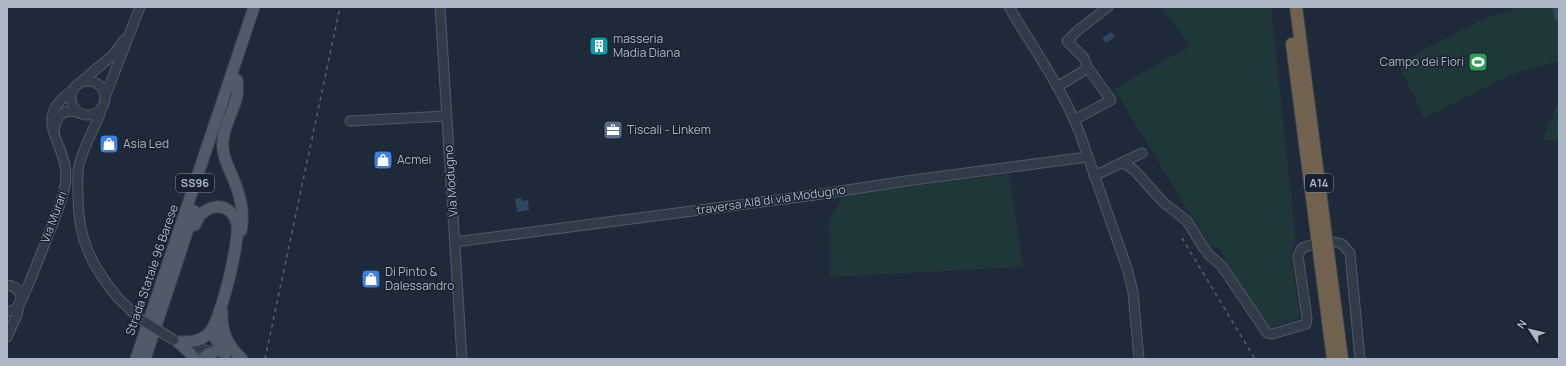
<svg xmlns="http://www.w3.org/2000/svg" width="1566" height="366" viewBox="0 0 1566 366" font-family="Manrope,sans-serif">
  <style>
    .green { fill: #20373a }
    .water { fill: #304561 }
    .lines { fill: none; stroke-linecap: round; stroke-linejoin: round }
    .minor-casing { stroke: #4f5a67; stroke-width: 11 }
    .major-casing { stroke: #3b4552; stroke-width: 13 }
    .highway-casing { stroke: #3a4450; stroke-width: 14 }
    .minor { stroke: #323c49; stroke-width: 9 }
    .major { stroke: #505b69; stroke-width: 11 }
    .highway { stroke: #70624e; stroke-width: 12 }
    .rail { stroke: #536071; stroke-width: 1.5; stroke-dasharray: 4 4; stroke-linecap: butt }
    .minor-bridge-casing { stroke: #4f5a67; stroke-width: 11; stroke-linecap: butt }
    .minor-bridge { stroke: #323c49; stroke-width: 9 }
    .labels { text-anchor: middle; stroke-width: 3; stroke-linejoin: round; paint-order: stroke }
    .shield { fill: #18212d; stroke: #808a98; stroke-width: 1 }
    .shield-label { font-size: 11px; font-weight: bold; fill: #acb7c6 }
    .poi-label { font-size: 12px; fill: #acb7c6; stroke: #18212d; text-anchor: start }
    .street-label { font-size: 12px; fill: #acb7c6; stroke: #18212d }
  </style>
  <rect width="100%" height="100%" fill="#1e2a39"/>
  <g class="green">
    <path d="M1161,7H1271L1296,242L1291,253L1300,318L1267,329L1219,249L1209,245L1114,89L1190,46Z"/>
    <path d="M1521,7H1559V61L1513,74L1424,118L1398,63L1485,18Z"/>
    <path d="M1559,101V141L1542,139Z"/>
    <path d="M1009,174L1023,267L830,277L829,219L835,212L842,195Z"/>
  </g>
  <g class="water">
    <path d="M1559,7V20L1556,21L1552,9Z"/>
    <path d="M1111,32L1115,37L1106,43L1102,38Z"/>
    <path d="M521,198L522,201L528,200L529,210L517,212L515,199Z"/>
  </g>
  <g class="lines">
    <defs>
      <g id="minor">
        <path d="M440,7L462,359"/>
        <path d="M1009,7C1033,48 1063,89 1080,134L1128,271L1133,292L1139,359"/>
        <circle cx="88" cy="98" r="17"/>
        <path d="M82,81L114,54L124,40"/>
        <path d="M1057,87L1088,68"/>
        <path d="M105,97L140,7"/>
        <path d="M100,111V114C93,131 83,148 79,165C77,175 78,186 78,196C78,239 91,265 118,298"/>
        <path d="M1074,120L1111,100L1088,68L1084,58L1067,41L1077,31L1108,7"/>
        <path d="M350,121L446,116"/>
        <path d="M54,130C57,116 62,109 77,112"/>
        <path d="M1123,162L1135,171L1163,202L1187,221L1203,247L1210,256L1221,265L1267,333L1272,334L1306,324L1307,318L1298,256L1302,248L1311,245"/>
        <path d="M1094,176L1142,153"/>
        <path d="M455,242L815,195L906,181L1087,157"/>
        <path d="M1334,242L1342,244L1350,253L1360,359"/>
        <path d="M7,285C17,286 21,292 21,301L16,309L7,312"/>
        <path d="M21,301C29,285 35,268 42,251C50,229 61,208 65,185C73,145 26,122 73,90"/>
        <path d="M7,337L17,315L19,307"/>
        <path d="M182,343L234,359"/>
      </g>
      <g id="major">
        <path d="M237,80C237,85 238,91 237,96C233,113 221,130 223,149C224,161 231,172 235,183C241,198 244,216 241,231"/>
        <path d="M222,312C221,332 228,346 242,359"/>
        <path d="M215,325V338L225,356"/>
        <path d="M178,342C190,342 200,342 209,333C221,321 240,240 237,224C231,200 203,202 195,225"/>
        <path d="M178,342L190,353L194,359"/>
        <path d="M136,359L254,7"/>
        <path d="M145,359L194,211"/>
        <path d="M203,359L208,354L213,353"/>
      </g>
      <g id="highway">
        <path d="M1296,7L1342,359"/>
        <path d="M1292,44L1333,359"/>
      </g>
    </defs>
    <use href="#minor" class="minor-casing"/>
    <use href="#major" class="major-casing"/>
    <use href="#highway" class="highway-casing"/>
    <use href="#minor" class="minor"/>
    <use href="#major" class="major"/>
    <use href="#highway" class="highway"/>
    <g class="rail">
      <path d="M1182,238L1255,359"/>
      <path d="M265,359L340,7"/>
    </g>
    <defs>
      <path id="minor-bridge" d="M118,298L140,319L174,340"/>
    </defs>
    <use href="#minor-bridge" class="minor-bridge-casing"/>
    <use href="#minor-bridge" class="minor-bridge"/>
  </g>
  <defs>
    <symbol id="building-square" viewBox="-11 -11 22 22"><rect x="-9" y="-9" width="18" height="18" rx="4" fill="#0f9aa8" stroke="#18212d"/><path d="M-4-6H4V6H1V3H-1V6H-4ZM-2.5-4.3h1.7v1.8h-1.7ZM.8-4.3h1.7v1.8H.8ZM-2.5-1h1.7V.8h-1.7ZM.8-1h1.7V.8H.8Z" fill="#fff"/></symbol>
    <symbol id="stadium-square" viewBox="-11 -11 22 22"><rect x="-9" y="-9" width="18" height="18" rx="4" fill="#2e9e5b" stroke="#18212d"/><path d="M0-5a6.5 5 0 1 0 0 10a6.5 5 0 1 0 0-10ZM-3.5-1.8h7v3.6h-7Z" fill="#fff"/></symbol>
    <symbol id="office-square" viewBox="-11 -11 22 22"><rect x="-9" y="-9" width="18" height="18" rx="4" fill="#5c6f8a" stroke="#18212d"/><path d="M-6-3h4V-5.5h4V-3h4V5H-6ZM-1-4.5V-3h2v-1.5ZM-6 0V1H6V0Z" fill="#fff"/></symbol>
    <symbol id="shop-square" viewBox="-11 -11 22 22"><rect x="-9" y="-9" width="18" height="18" rx="4" fill="#3f7fe0" stroke="#18212d"/><path d="M-5-2.5h2.3a2.7 3.5 0 0 1 5.4 0H5L5.5 6h-11ZM-1.5-2.5h3a1.5 2.3 0 0 0-3 0Z" fill="#fff"/></symbol>
  </defs>
  <g fill-rule="evenodd">
    <use href="#building-square" x="588" y="35" width="22" height="22"/>
    <use href="#stadium-square" x="1467" y="51" width="22" height="22"/>
    <use href="#office-square" x="602" y="119" width="22" height="22"/>
    <use href="#shop-square" x="98" y="133" width="22" height="22"/>
    <use href="#shop-square" x="372" y="149" width="22" height="22"/>
    <use href="#shop-square" x="360" y="268" width="22" height="22"/>
  </g>
  <g class="labels">
    <g class="shield">
      <rect x="176" y="174" width="38" height="18" rx="3"/>
      <rect x="1305" y="174" width="28" height="18" rx="3"/>
    </g>
    <g class="shield-label">
      <text x="195" y="187">SS96</text>
      <text x="1319" y="187">A14</text>
    </g>
    <g class="poi-label">
      <text x="613" y="43">masseria<tspan x="613" dy="14">Madia Diana</tspan></text>
      <text x="1464" y="66" text-anchor="end">Campo dei Fiori</text>
      <text x="627" y="134">Tiscali - Linkem</text>
      <text x="123" y="148">Asia Led</text>
      <text x="397" y="164">Acmei</text>
      <text x="385" y="276">Di Pinto &amp;<tspan x="385" dy="14">Dalessandro</tspan></text>
    </g>
    <g class="street-label">
      <text transform="translate(451 181) rotate(-94)" y="4">Via Modugno</text>
      <text transform="translate(771 200) rotate(-8)" y="4">traversa AI8 di via Modugno</text>
      <text transform="translate(54 217) rotate(-70)" y="4">Via Murari</text>
      <text transform="translate(152 270) rotate(-71)" y="4">Strada Statale 96 Barese</text>
    </g>
  </g>
  <rect width="1566" height="366" fill="none" stroke="#acb7c6" stroke-width="16"/>
  <g transform="translate(1530 330) rotate(305)" stroke="#18212d" stroke-width="3" paint-order="stroke">
  <path d="M0-3L7 15L0 10L-7 15Z" fill="#acb7c6"/>
  <text y="-6" font-size="11" font-weight="bold" text-anchor="middle" fill="#acb7c6">N</text>
  </g>
</svg>
